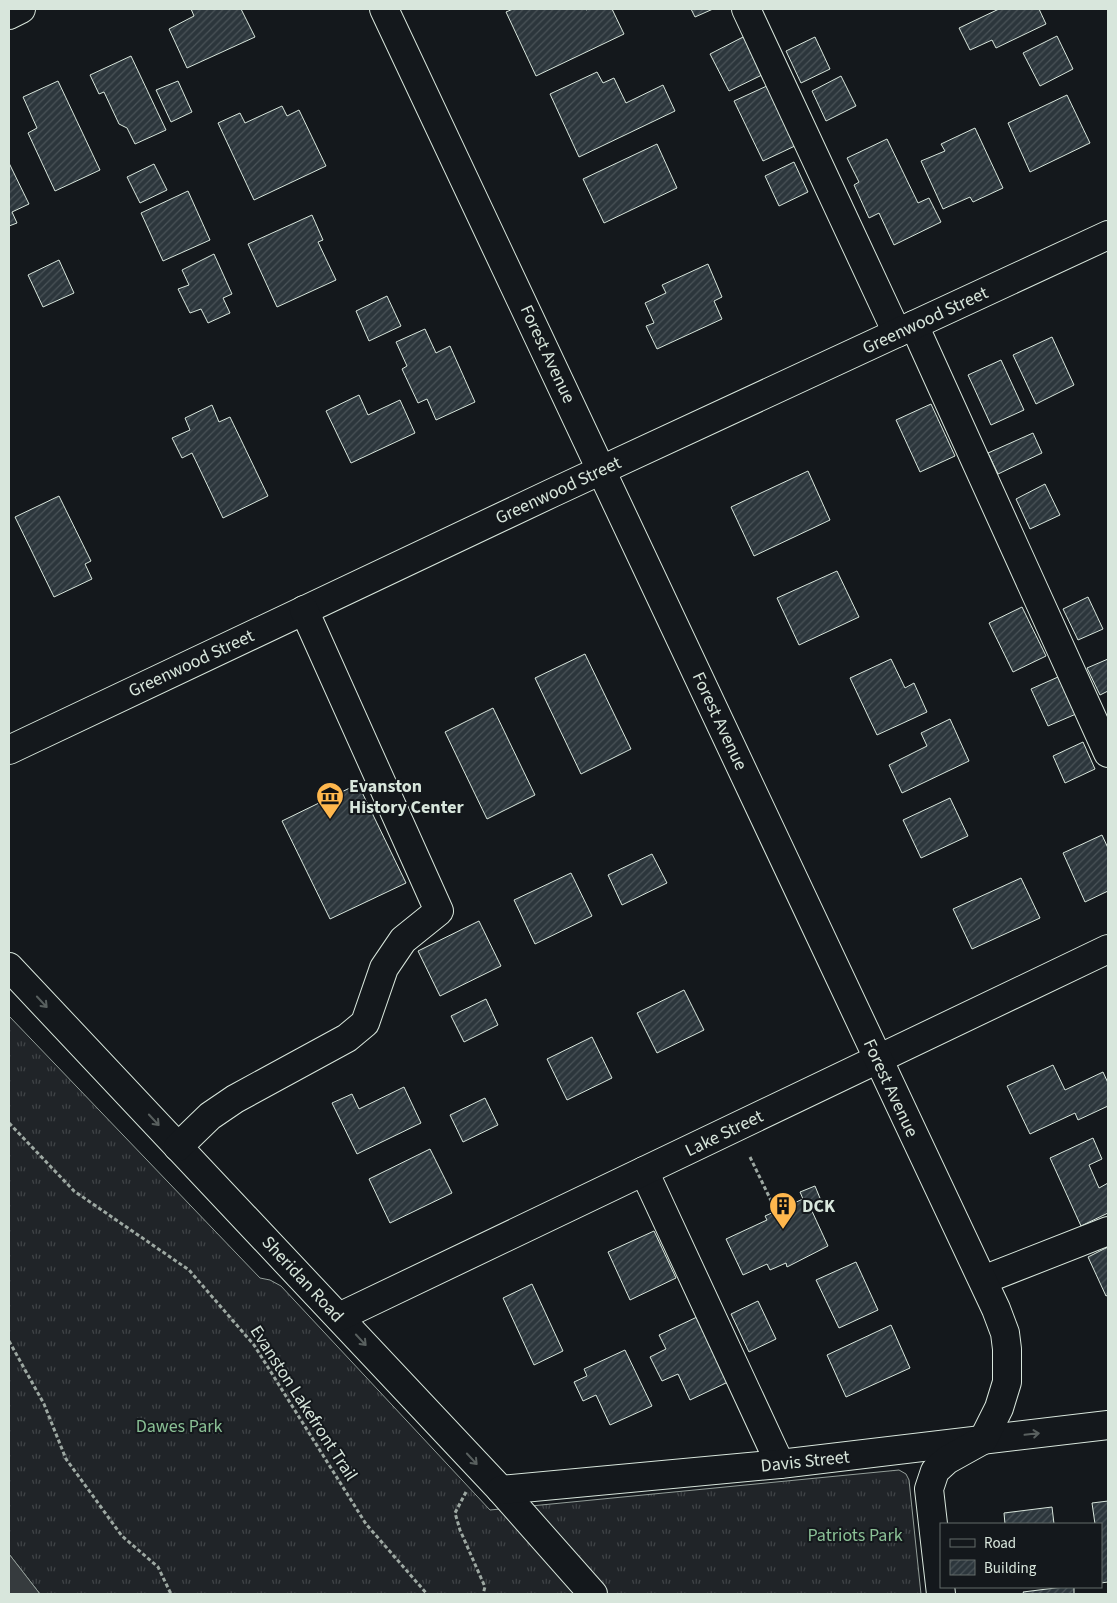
<svg xmlns="http://www.w3.org/2000/svg" width="1117" height="1603" viewBox="0 0 1117 1603" font-family="'Source Sans 3',sans-serif">
  <style>
    .grass { fill: url(#grass-tufts); stroke: #939e99 }
    .water { fill: #363b3e; stroke: #939e99 }
    .building { fill: url(#building-hatch); stroke: #d8e6dc }
    .lines { fill: none; stroke-linecap: round; stroke-linejoin: round }
    .minor-casing { stroke: #d8e6dc; stroke-width: 30 }
    .major-casing { stroke: #d8e6dc; stroke-width: 30 }
    .path { stroke: #9da8a2; stroke-width: 3; stroke-dasharray: 4 2.5; stroke-linecap: butt }
    .minor { stroke: #14181c; stroke-width: 28 }
    .major { stroke: #14181c; stroke-width: 28 }
    .oneway { stroke: #59605f }
    .labels { text-anchor: middle; stroke-width: 4; stroke-linejoin: round; paint-order: stroke }
    .street-label { font-size: 18px; fill: #d8e6dc; stroke: #14181c }
    .poi-label { font-size: 18px; font-weight: bold; fill: #d8e6dc; stroke: #14181c; text-anchor: start }
    .park-label { font-size: 18px; fill: #8ac095; stroke: #14181c }
  </style>
  <defs>
    <pattern id="grass-tufts" width="24" height="20" patternUnits="userSpaceOnUse" patternTransform="scale(1.25)"><rect width="24" height="20" fill="#202428"/><path d="M3 7l-1-3M5 7V3M7 7l1-3M15 17l-1-3M17 17v-4M19 17l1-3" fill="none" stroke="#404447"/></pattern>
    <pattern id="building-hatch" width="6" height="6" patternUnits="userSpaceOnUse" patternTransform="scale(1.25)"><rect width="6" height="6" fill="#2c363c"/><path d="M-1 1l2-2M0 6l6-6M5 7l2-2" fill="none" stroke="#4a5358"/></pattern>
  </defs>
  <rect width="100%" height="100%" fill="#14181c"/>
  <path class="grass" d="M9,1016L260,1278L270,1280L281,1286L490,1510L899,1470L906,1474L909,1480L921,1594H40L9,1554Z"/>
  <path class="water" d="M9,1554L40,1594H9Z"/>
  <g class="building">
    <path d="M191,9H241L255,37L187,68L169,29L194,16Z"/>
    <path d="M513,9H585L586,10L589,9H612L624,34L536,76L506,12Z"/>
    <path d="M691,9H713L695,17Z"/>
    <path d="M999,9H1039L1046,24L996,48L992,40L970,50L959,28Z"/>
    <path d="M745,36L764,74L729,91L710,54Z"/>
    <path d="M1057,36L1073,69L1040,86L1023,53Z"/>
    <path d="M815,37L830,69L801,83L786,51Z"/>
    <path d="M131,56L166,130L135,144L127,128L119,124L104,92L99,94L90,75Z"/>
    <path d="M597,72L603,83L614,78L626,103L663,85L675,111L579,157L550,94Z"/>
    <path d="M841,76L856,106L826,121L812,91Z"/>
    <path d="M58,81L100,170L55,191L28,133L37,128L23,97Z"/>
    <path d="M178,81L192,112L171,122L156,90Z"/>
    <path d="M769,85L797,145L763,161L734,101Z"/>
    <path d="M1067,95L1090,143L1030,172L1008,123Z"/>
    <path d="M282,106L287,116L299,110L326,166L254,200L218,123L240,113L245,123Z"/>
    <path d="M975,128L1003,188L973,202L970,197L943,209L921,161L945,151L941,144Z"/>
    <path d="M887,139L918,203L929,198L941,222L894,245L879,213L869,218L854,185L859,182L847,158Z"/>
    <path d="M657,144L677,188L604,223L583,179Z"/>
    <path d="M794,162L808,192L779,206L765,176Z"/>
    <path d="M9,163L29,204L12,212L17,223L9,226Z"/>
    <path d="M154,164L167,190L140,203L127,177Z"/>
    <path d="M188,191L210,240L163,261L141,213Z"/>
    <path d="M312,215L323,240L318,242L336,280L277,307L248,244Z"/>
    <path d="M214,254L232,294L223,298L230,313L208,323L201,309L190,313L178,289L189,285L182,270Z"/>
    <path d="M59,260L74,293L43,307L28,275Z"/>
    <path d="M708,264L722,297L714,301L722,319L657,349L646,326L654,323L645,303L666,293L662,285Z"/>
    <path d="M387,296L401,326L369,341L356,311Z"/>
    <path d="M425,329L436,353L450,346L475,402L436,420L427,399L418,403L402,369L407,366L396,342Z"/>
    <path d="M1052,337L1074,385L1036,404L1013,355Z"/>
    <path d="M1001,360L1024,410L991,425L968,375Z"/>
    <path d="M359,395L368,415L400,400L415,433L351,463L326,411Z"/>
    <path d="M931,404L955,456L920,472L896,420Z"/>
    <path d="M212,405L219,422L230,417L268,496L223,518L192,453L182,458L172,438L190,430L185,418Z"/>
    <path d="M1033,433L1042,453L998,474L988,453Z"/>
    <path d="M808,471L830,520L754,556L731,507Z"/>
    <path d="M1045,484L1060,515L1030,529L1016,499Z"/>
    <path d="M59,496L91,561L85,564L92,579L54,597L15,517Z"/>
    <path d="M837,571L859,617L799,645L777,598Z"/>
    <path d="M1088,597L1103,629L1078,640L1063,609Z"/>
    <path d="M1022,607L1046,656L1013,672L989,623Z"/>
    <path d="M585,654L631,749L581,774L535,678Z"/>
    <path d="M891,659L905,688L914,683L927,712L877,735L850,678Z"/>
    <path d="M1108,659V691L1100,695L1087,668Z"/>
    <path d="M1058,677L1076,714L1048,726L1031,689Z"/>
    <path d="M493,708L535,795L487,819L445,732Z"/>
    <path d="M950,719L969,761L902,793L889,765L927,746L921,733Z"/>
    <path d="M1083,742L1095,769L1065,783L1053,756Z"/>
    <path d="M358,784L406,883L330,919L282,821Z"/>
    <path d="M950,798L968,836L921,858L903,820Z"/>
    <path d="M1102,835L1108,848V891L1085,902L1063,853Z"/>
    <path d="M652,854L667,883L622,905L608,875Z"/>
    <path d="M571,873L592,916L535,944L514,900Z"/>
    <path d="M1021,878L1040,918L972,949L953,909Z"/>
    <path d="M479,921L501,966L440,996L418,951Z"/>
    <path d="M684,990L704,1030L657,1053L637,1013Z"/>
    <path d="M486,999L498,1025L464,1042L451,1016Z"/>
    <path d="M592,1037L612,1078L567,1100L547,1059Z"/>
    <path d="M1053,1065L1065,1090L1103,1072L1108,1083V1106L1078,1120L1075,1113L1030,1134L1007,1086Z"/>
    <path d="M404,1087L421,1123L357,1154L332,1103L352,1094L359,1109Z"/>
    <path d="M485,1098L498,1125L463,1142L450,1115Z"/>
    <path d="M1093,1138L1102,1159L1089,1165L1099,1188L1108,1183V1213L1081,1226L1050,1158Z"/>
    <path d="M430,1149L452,1193L390,1223L369,1179Z"/>
    <path d="M815,1186L822,1203L811,1209L828,1246L787,1267L786,1263L770,1270L767,1264L743,1275L726,1239L767,1220L765,1216L803,1199L800,1192Z"/>
    <path d="M654,1231L676,1278L630,1300L608,1252Z"/>
    <path d="M1108,1247V1295L1106,1296L1088,1257Z"/>
    <path d="M856,1262L878,1310L839,1328L816,1280Z"/>
    <path d="M532,1284L563,1351L534,1365L503,1298Z"/>
    <path d="M758,1301L776,1339L749,1352L731,1314Z"/>
    <path d="M697,1317L728,1382L690,1400L678,1374L662,1381L650,1357L666,1349L659,1335Z"/>
    <path d="M891,1325L910,1368L846,1397L827,1355Z"/>
    <path d="M625,1350L652,1406L610,1425L596,1395L583,1401L574,1382L587,1376L584,1369Z"/>
    <path d="M1108,1501V1582L1101,1583V1524H1095L1092,1503Z"/>
    <path d="M1052,1507L1054,1524H1005L1004,1513Z"/>
    <path d="M1063,1587H1074V1594H1024L1023,1592Z"/>
  </g>
  <g class="lines">
    <defs>
      <g id="minor">
        <path d="M746,9L897,333"/>
        <path d="M9,15L21,9"/>
        <path d="M914,325L1108,753"/>
        <path d="M9,750L552,493L1108,235"/>
        <path d="M9,967L501,1490L593,1594"/>
        <path d="M178,1147L210,1116L235,1099L347,1038L365,1023L384,968L403,940L439,911L304,610"/>
        <path d="M644,1171L780,1464"/>
        <path d="M983,1280L1108,1231"/>
        <path d="M339,1317L1108,949"/>
        <path d="M501,1490L780,1464L1108,1425"/>
      </g>
      <path id="major" d="M384,9L996,1309L1005,1333L1007,1349V1382L999,1408L983,1440L947,1460L935,1471L929,1489L941,1594"/>
    </defs>
    <use href="#minor" class="minor-casing"/>
    <use href="#major" class="major-casing"/>
    <g class="path">
      <path d="M9,1123L74,1191L189,1270L254,1345L366,1524L427,1594"/>
      <path d="M750,1157L776,1211"/>
      <path d="M9,1341L44,1404L66,1459L122,1536L158,1567L171,1594"/>
      <path d="M466,1492L455,1513L460,1530L485,1587L483,1594"/>
    </g>
    <use href="#minor" class="minor"/>
    <use href="#major" class="major"/>
  </g>
  <defs><path id="oneway-shaft" d="M-6 0H5M1.5-3L5.5 0L1.5 3" fill="none" stroke-width="1.6" stroke-linecap="round" stroke-linejoin="round" transform="scale(1.25)"/></defs>
  <g class="oneway">
    <use href="#oneway-shaft" transform="translate(42 1002) rotate(47)"/>
    <use href="#oneway-shaft" transform="translate(154 1120) rotate(47)"/>
    <use href="#oneway-shaft" transform="translate(361 1340) rotate(47)"/>
    <use href="#oneway-shaft" transform="translate(1032 1434) rotate(-6)"/>
    <use href="#oneway-shaft" transform="translate(472 1459) rotate(47)"/>
  </g>
  <defs>
    <symbol id="museum-pin" viewBox="-11 -11 22 30"><path d="M0 17L-7.5 6A9.5 9.5 0 1 1 7.5 6Z" fill="#ffb74d" stroke="#14181c"/><path d="M0-6L6-3V-2H-6V-3ZM-5-1h2V3h-2ZM-1-1h2V3h-2ZM3-1h2V3H3ZM-6 4H6V6H-6Z" fill="#111"/></symbol>
    <symbol id="building-pin" viewBox="-11 -11 22 30"><path d="M0 17L-7.5 6A9.5 9.5 0 1 1 7.5 6Z" fill="#ffb74d" stroke="#14181c"/><path d="M-4-6H4V6H1V3H-1V6H-4ZM-2.5-4.3h1.7v1.8h-1.7ZM.8-4.3h1.7v1.8H.8ZM-2.5-1h1.7V.8h-1.7ZM.8-1h1.7V.8H.8Z" fill="#111"/></symbol>
  </defs>
  <g fill-rule="evenodd">
    <use href="#museum-pin" x="314" y="780" width="32" height="43"/>
    <use href="#building-pin" x="767" y="1190" width="32" height="43"/>
  </g>
  <g class="labels">
    <g class="street-label">
      <text transform="translate(925 320) rotate(-25)" y="6">Greenwood Street</text>
      <text transform="translate(548 354) rotate(65)" y="6">Forest Avenue</text>
      <text transform="translate(558 490) rotate(-25)" y="6">Greenwood Street</text>
      <text transform="translate(191 663) rotate(-25)" y="6">Greenwood Street</text>
      <text transform="translate(720 721) rotate(65)" y="6">Forest Avenue</text>
      <text transform="translate(891 1088) rotate(65)" y="6">Forest Avenue</text>
      <text transform="translate(724 1133) rotate(-26)" y="6">Lake Street</text>
      <text transform="translate(303 1279) rotate(47)" y="6">Sheridan Road</text>
      <text transform="translate(304 1403) rotate(57)" y="6">Evanston Lakefront Trail</text>
      <text transform="translate(805 1461) rotate(-6)" y="6">Davis Street</text>
    </g>
    <g class="poi-label">
      <text x="349" y="792">Evanston<tspan x="349" dy="21">History Center</tspan></text>
      <text x="802" y="1212">DCK</text>
    </g>
    <g class="park-label">
      <text x="179" y="1432">Dawes Park</text>
      <text x="855" y="1541">Patriots Park</text>
    </g>
  </g>
  <rect width="1117" height="1603" fill="none" stroke="#d8e6dc" stroke-width="20"/>
  <rect x="940" y="1523" width="162" height="65" fill="#14181c" stroke="#626a69"/>
  <rect x="950" y="1539" width="25" height="8" fill="#14181c" stroke="#626a69"/>
  <text x="984" y="1548" font-size="15" fill="#d8e6dc">Road</text>
  <rect x="950" y="1560" width="25" height="15" fill="url(#building-hatch)" stroke="#626a69"/>
  <text x="984" y="1573" font-size="15" fill="#d8e6dc">Building</text>
</svg>
